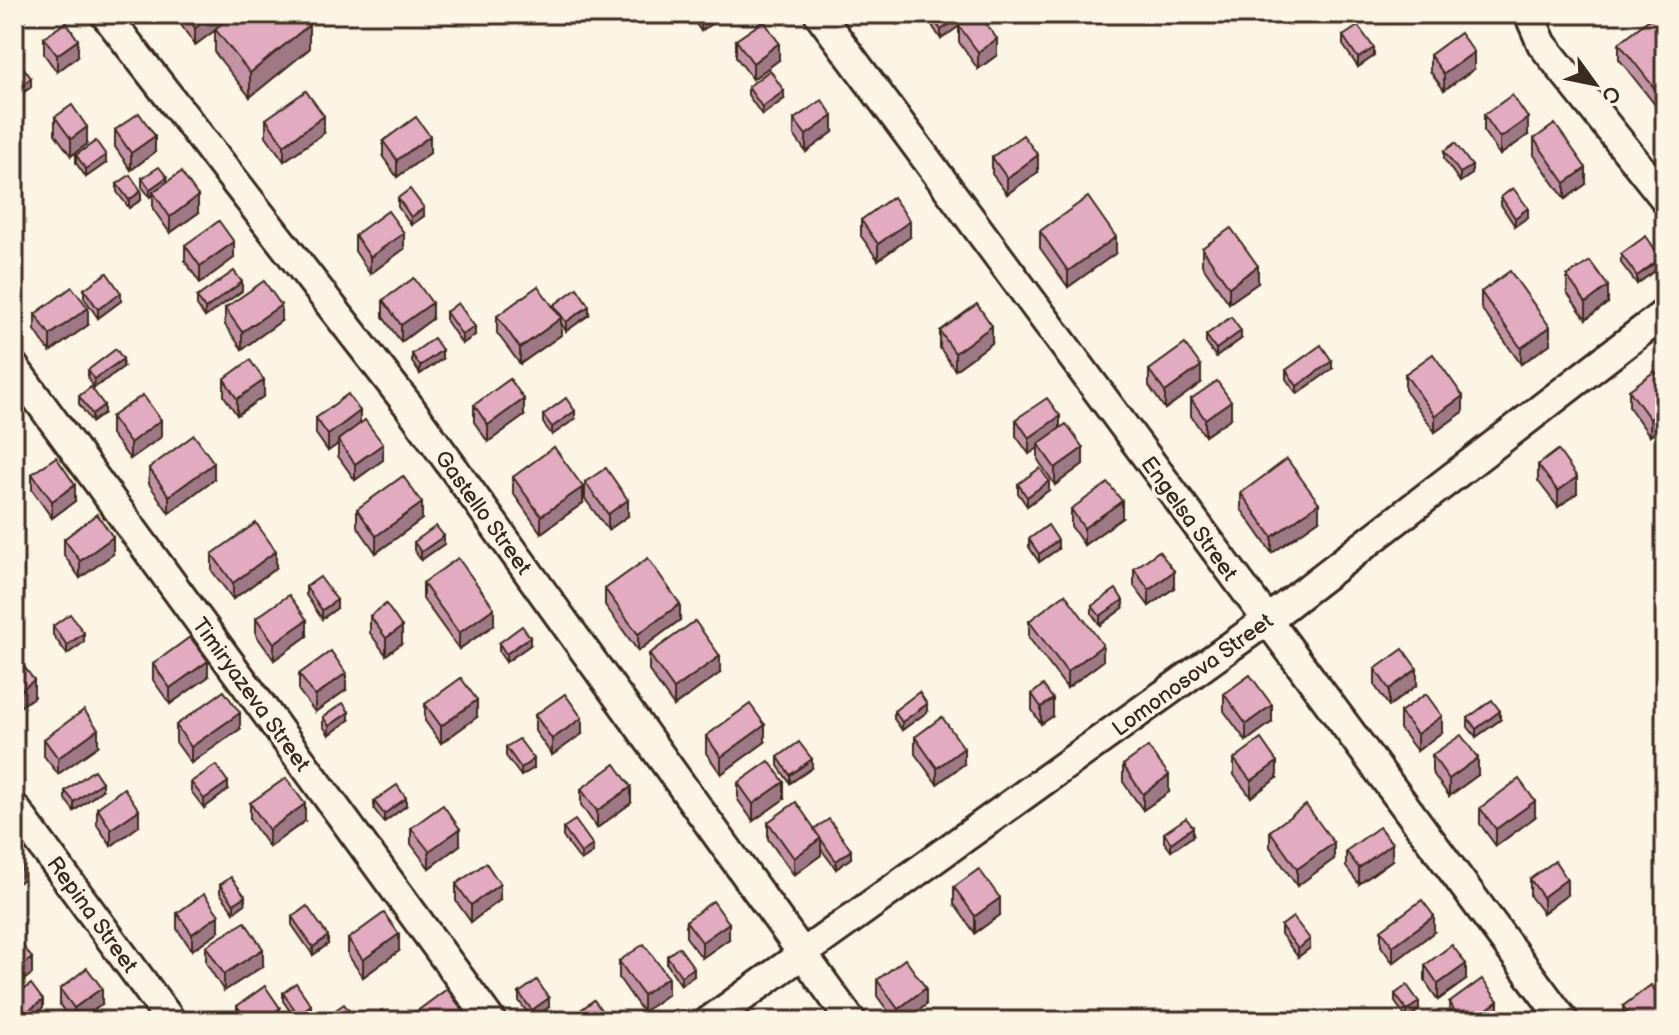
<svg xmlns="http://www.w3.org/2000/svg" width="1679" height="1035" viewBox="0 0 1679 1035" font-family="'Balsamiq Sans',sans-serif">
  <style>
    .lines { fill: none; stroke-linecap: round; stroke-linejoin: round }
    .minor-casing { stroke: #3b2a1e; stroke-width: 34 }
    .minor { stroke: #fcf5e5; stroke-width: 28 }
    .wall { fill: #c393a5; stroke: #3b2a1e; stroke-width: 2 }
    .shaded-wall { fill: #9f7886; stroke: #3b2a1e; stroke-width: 2 }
    .building { fill: #e3abc0; stroke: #3b2a1e; stroke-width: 2 }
    .labels { text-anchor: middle; stroke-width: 7; stroke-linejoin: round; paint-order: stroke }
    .street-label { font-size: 22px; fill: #3b2a1e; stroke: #fcf5e5 }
  </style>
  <rect width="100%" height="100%" fill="#fcf5e5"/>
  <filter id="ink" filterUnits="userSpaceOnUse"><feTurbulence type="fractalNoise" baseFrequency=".0125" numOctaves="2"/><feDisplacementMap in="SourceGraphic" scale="16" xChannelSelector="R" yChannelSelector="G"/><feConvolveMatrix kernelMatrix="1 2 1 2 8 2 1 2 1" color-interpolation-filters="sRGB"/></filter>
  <g filter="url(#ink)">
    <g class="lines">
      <defs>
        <g id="minor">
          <path d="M105,14L408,405L851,1021"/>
          <path d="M819,14L1564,1021"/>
          <path d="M1529,14L1542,44L1665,199"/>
          <path d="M14,367L491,1021"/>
          <path d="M14,807L171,1021"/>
          <path d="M709,1021L1266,621L1665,313"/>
        </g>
      </defs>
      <use href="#minor" class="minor-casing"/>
      <use href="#minor" class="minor"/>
    </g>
    <g class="wall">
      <path d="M14,14H34L16,26L14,23Z"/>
      <path d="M177,14H221V25L309,49L250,97L215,53V30L195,45L177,19Z"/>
      <path d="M689,14H725L701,31Z"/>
      <path d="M890,14H910L897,24Z"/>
      <path d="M1385,14H1404L1391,23Z"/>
      <path d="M1665,14L1660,111L1619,59V43Z"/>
      <path d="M933,18L965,21L997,55L978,69L959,42V26L941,39L933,27Z"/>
      <path d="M1343,36L1374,56L1358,67L1343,45Z"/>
      <path d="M44,38L78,56L57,72L44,54Z"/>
      <path d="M736,40L779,60L753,79L736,57Z"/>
      <path d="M1430,55L1474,69L1444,90L1430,71Z"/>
      <path d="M14,69L31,87L18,96L14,90Z"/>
      <path d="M748,87L784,99L762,115L748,95Z"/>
      <path d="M1484,115L1528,135L1500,155L1484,132Z"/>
      <path d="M55,117L87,144L71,156L55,134Z"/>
      <path d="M266,119L324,133L284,161L266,136Z"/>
      <path d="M794,119L833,132L806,152L794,135Z"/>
      <path d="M115,130L155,152L131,170L115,147Z"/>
      <path d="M1534,139L1586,184L1565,199L1534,155Z"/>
      <path d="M383,141L430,153L397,177L383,157Z"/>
      <path d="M1444,151L1472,174L1460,182L1444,159Z"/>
      <path d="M76,155L106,163L86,177L76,163Z"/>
      <path d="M992,157L1038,172L1007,194L992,174Z"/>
      <path d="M142,178L198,213L170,233L153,209V195L150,197L142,187Z"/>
      <path d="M117,184L141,200L129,208L117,192Z"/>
      <path d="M1501,197L1528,217L1515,226L1501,205Z"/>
      <path d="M398,198L424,216L411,225L398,207Z"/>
      <path d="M861,220L910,237L878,260L861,236Z"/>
      <path d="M1040,231L1116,253L1068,287L1040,248Z"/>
      <path d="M355,235L404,249L370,274L355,251Z"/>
      <path d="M185,245L234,258L200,283L185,261Z"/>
      <path d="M1202,248L1258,283L1229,303L1202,265Z"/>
      <path d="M1621,254L1661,266L1637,284L1621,263Z"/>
      <path d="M1567,276L1608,303L1586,319L1567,293Z"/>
      <path d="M84,289L121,301L98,318L84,298Z"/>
      <path d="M242,291L205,317L197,306V297Z"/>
      <path d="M1481,292L1550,344L1521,364L1481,308Z"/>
      <path d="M383,300L432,319L401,342L383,317Z"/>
      <path d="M554,305L589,315L566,331L561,323V335L520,364L497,333V316L554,308Z"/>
      <path d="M225,308L281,321L242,349L225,325Z"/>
      <path d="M446,312L475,335L462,344L446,320Z"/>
      <path d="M35,314L88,325L50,352L35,330Z"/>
      <path d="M940,331L992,343L955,370L940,348Z"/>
      <path d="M1206,335L1241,339L1216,357L1206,343Z"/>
      <path d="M412,354L442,359L420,374L412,362Z"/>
      <path d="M123,367L94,388L88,378V370Z"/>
      <path d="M1332,369L1297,394L1286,379V370Z"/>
      <path d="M1149,370L1201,383L1165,409L1149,386Z"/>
      <path d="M1405,374L1463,412L1435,432L1405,390Z"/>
      <path d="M224,379L264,396L237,415L224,396Z"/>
      <path d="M1665,384V425L1650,436L1629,407V390Z"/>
      <path d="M79,396L104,413L92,422L79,404Z"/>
      <path d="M1191,399L1231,418L1205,436L1191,416Z"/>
      <path d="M474,405L524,416L488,442L474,422Z"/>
      <path d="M543,415L575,419L552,435L543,423Z"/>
      <path d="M111,417L161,437L130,459L111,434Z"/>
      <path d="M316,418L360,424L383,460L355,480L338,456V444L328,451L316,434Z"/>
      <path d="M1016,419L1060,428L1083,464L1055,485L1038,460V448L1029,454L1016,436Z"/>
      <path d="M1665,435V450L1662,446V437Z"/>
      <path d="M1538,465L1577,493L1558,507L1538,481Z"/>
      <path d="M149,468L214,479L169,513L149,484Z"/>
      <path d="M32,474L75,501L52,518L32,490Z"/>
      <path d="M513,477L583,503L541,533L513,493Z"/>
      <path d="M585,482L628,516L608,530L585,499Z"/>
      <path d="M1018,484L1049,490L1027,506L1018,493Z"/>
      <path d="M1241,493L1319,520L1272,553L1241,509Z"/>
      <path d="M357,509L422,519L376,553L357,526Z"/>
      <path d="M1071,509L1122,518L1084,545L1071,526Z"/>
      <path d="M64,539L113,554L80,578L64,555Z"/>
      <path d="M1029,539L1058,549L1039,562L1029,547Z"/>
      <path d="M414,542L444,544L421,560L414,550Z"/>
      <path d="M212,554L276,568L233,599L212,571Z"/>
      <path d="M1134,569L1174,588L1149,606L1134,586Z"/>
      <path d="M423,583L494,625L459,649L423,599Z"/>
      <path d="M306,587L337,608L322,619L306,595Z"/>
      <path d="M605,589L680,620L638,651L605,605Z"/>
      <path d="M1092,606L1123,608L1100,625L1092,614Z"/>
      <path d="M370,616L402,643L386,655L370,633Z"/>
      <path d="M256,618L307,636L274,660L256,635Z"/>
      <path d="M1029,621L1103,661L1067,688L1029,638Z"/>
      <path d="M53,626L84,642L67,654L53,635Z"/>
      <path d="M499,643L530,645L506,662L499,652Z"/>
      <path d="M649,654L720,673L674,706L649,671Z"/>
      <path d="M153,664L208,677L170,704L153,680Z"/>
      <path d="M1375,669L1417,685L1389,706L1375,686Z"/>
      <path d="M299,674L346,690L315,712L299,691Z"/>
      <path d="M1032,694L1053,716L1041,724L1032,710Z"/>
      <path d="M1224,694L1272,722L1246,741L1224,711Z"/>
      <path d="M425,704L477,717L441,743L425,721Z"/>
      <path d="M894,711L927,712L902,730L894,719Z"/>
      <path d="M1400,712L1442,732L1417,751L1400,729Z"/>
      <path d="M535,715L582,734L552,755L535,731Z"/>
      <path d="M323,717L349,720L329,735L323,726Z"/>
      <path d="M1468,718L1500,720L1476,737L1468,727Z"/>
      <path d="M176,725L240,729L191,763L176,742Z"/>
      <path d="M706,736L765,742L721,774L706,753Z"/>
      <path d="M915,737L964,764L937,784L915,754Z"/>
      <path d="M44,739L98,746L58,774L44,756Z"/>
      <path d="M506,747L534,768L521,776L506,756Z"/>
      <path d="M1432,755L1478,775L1449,796L1432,772Z"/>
      <path d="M778,757L812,768L790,783L778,766Z"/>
      <path d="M1234,759L1277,778L1251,797L1234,775Z"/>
      <path d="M1123,765L1169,792L1143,810L1123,782Z"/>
      <path d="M191,782L228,790L204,808L191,791Z"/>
      <path d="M738,783L784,799L753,821L738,800Z"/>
      <path d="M581,789L631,803L597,828L581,805Z"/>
      <path d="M102,790L74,811L65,799V791Z"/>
      <path d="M374,801L406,806L384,822L374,809Z"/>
      <path d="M250,803L305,821L269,847L250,820Z"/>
      <path d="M97,808L139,826L111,846L97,825Z"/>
      <path d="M1480,808L1535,817L1496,846L1480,824Z"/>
      <path d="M768,822L814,829L851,858L836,869L821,849V855L794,875L768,839Z"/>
      <path d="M411,828L460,845L429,868L411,844Z"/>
      <path d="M563,828L593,853L581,861L563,837Z"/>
      <path d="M1270,831L1334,859L1297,886L1270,847Z"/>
      <path d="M1164,833L1193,836L1171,851L1164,842Z"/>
      <path d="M1346,851L1392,860L1359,884L1346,867Z"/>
      <path d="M1530,879L1567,895L1543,913L1530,896Z"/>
      <path d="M456,884L500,900L471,922L456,901Z"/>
      <path d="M220,885L245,904L234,912L220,893Z"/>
      <path d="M954,887L1000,915L975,933L954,904Z"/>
      <path d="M177,913L219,931L192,950L177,929Z"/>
      <path d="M292,917L328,944L313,955L292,925Z"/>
      <path d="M686,921L729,939L702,958L686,937Z"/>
      <path d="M1281,926L1310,948L1298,957L1281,934Z"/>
      <path d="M1381,930L1434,932L1393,963L1381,946Z"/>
      <path d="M348,939L399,951L363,977L348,955Z"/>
      <path d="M206,946L263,966L224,991L206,963Z"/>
      <path d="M667,956L694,976L681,985L667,964Z"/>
      <path d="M619,961L668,994L643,1012L619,978Z"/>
      <path d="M1425,965L1466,980L1438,1000L1425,981Z"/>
      <path d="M877,980L926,1005L904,1021H895L877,996Z"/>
      <path d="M60,989L102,1004L79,1021H71L60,1005Z"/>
      <path d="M283,993L311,1013L299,1021H297L283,1001Z"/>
      <path d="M519,993L549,1007L532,1019L519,1001Z"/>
      <path d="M1395,994L1419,1010L1407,1019L1395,1002Z"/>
      <path d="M1449,1003L1498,1017L1493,1021H1450Z"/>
      <path d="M237,1006L280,1021H237Z"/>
      <path d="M1623,1006L1665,1021H1623Z"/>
      <path d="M416,1012L463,1021H416Z"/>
    </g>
    <g class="shaded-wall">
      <path d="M16,14H34L16,26Z"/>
      <path d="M215,14H221V26L195,45V28Z"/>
      <path d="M622,14H632L622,21Z"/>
      <path d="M702,14H725L701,31Z"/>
      <path d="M899,14H910L897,24V15Z"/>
      <path d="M965,14V22L941,39V30Z"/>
      <path d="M1391,14H1404L1391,23Z"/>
      <path d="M309,25V49L250,97V73Z"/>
      <path d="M997,39V55L978,69V52Z"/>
      <path d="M78,40V56L57,72V55Z"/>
      <path d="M779,43V60L753,79V63Z"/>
      <path d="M1374,48V56L1358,67V58Z"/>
      <path d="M1474,52V69L1444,90V74Z"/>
      <path d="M31,78V87L18,96V88Z"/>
      <path d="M784,91V99L762,115V107Z"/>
      <path d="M1665,91V107L1660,111V95Z"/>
      <path d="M324,116V133L284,161V145Z"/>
      <path d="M833,116V132L806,152V135Z"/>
      <path d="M1528,118V135L1500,155V138Z"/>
      <path d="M87,127V144L71,156V139Z"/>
      <path d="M155,136V152L131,170V153Z"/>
      <path d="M430,136V153L397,177V160Z"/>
      <path d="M106,155V163L86,177V169Z"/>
      <path d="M1038,155V172L1007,194V178Z"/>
      <path d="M1472,166V174L1460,182V173Z"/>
      <path d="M1586,168V184L1565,199V183Z"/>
      <path d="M167,177V186L153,192V195L150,197V189Z"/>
      <path d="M141,191V200L129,208V200Z"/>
      <path d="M198,196V213L170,233V217Z"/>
      <path d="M424,208V216L411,225V217Z"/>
      <path d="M1528,208V217L1515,226V218Z"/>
      <path d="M910,221V237L878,260V244Z"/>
      <path d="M404,233V249L370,274V257Z"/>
      <path d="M1116,237V253L1068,287V271Z"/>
      <path d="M234,242V258L200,283V266Z"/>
      <path d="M1661,258V266L1637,284V276Z"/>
      <path d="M1258,266V283L1229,303V287Z"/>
      <path d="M242,282V291L205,317V309Z"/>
      <path d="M1608,286V303L1586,319V303Z"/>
      <path d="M121,293V301L98,318V309Z"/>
      <path d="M432,303V319L401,342V325Z"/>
      <path d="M281,305V321L242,349V332Z"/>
      <path d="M589,306V315L566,331V322Z"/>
      <path d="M88,308V325L50,352V335Z"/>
      <path d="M561,318V335L520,364V348Z"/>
      <path d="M992,326V343L955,370V353Z"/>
      <path d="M475,327V335L462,344V335Z"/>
      <path d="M1550,327V344L1521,364V348Z"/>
      <path d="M1241,331V339L1216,357V349Z"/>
      <path d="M442,350V359L420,374V366Z"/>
      <path d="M123,359V367L94,388V379Z"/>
      <path d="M1332,361V369L1297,394V386Z"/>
      <path d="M1201,366V383L1165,409V392Z"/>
      <path d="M264,380V396L237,415V399Z"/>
      <path d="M1463,396V412L1435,432V416Z"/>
      <path d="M524,399V416L488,442V425Z"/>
      <path d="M1231,401V418L1205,436V419Z"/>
      <path d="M104,405V413L92,422V414Z"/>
      <path d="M1665,409V425L1650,436V419Z"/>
      <path d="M360,411V428L338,440V444L328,451V435Z"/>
      <path d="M575,411V419L552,435V427Z"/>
      <path d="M1060,416V432L1038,444V448L1029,454V438Z"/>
      <path d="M161,420V437L130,459V443Z"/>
      <path d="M383,444V460L355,480V464Z"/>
      <path d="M1083,448V464L1055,485V468Z"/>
      <path d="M214,463V479L169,513V496Z"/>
      <path d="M1577,477V493L1558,507V491Z"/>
      <path d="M1049,481V490L1027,506V497Z"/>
      <path d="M75,485V501L52,518V501Z"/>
      <path d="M583,487V503L541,533V516Z"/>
      <path d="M628,500V516L608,530V514Z"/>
      <path d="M1122,501V518L1084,545V528Z"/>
      <path d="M422,503V519L376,553V536Z"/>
      <path d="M1319,503V520L1272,553V537Z"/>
      <path d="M444,536V544L421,560V552Z"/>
      <path d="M113,537V554L80,578V561Z"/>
      <path d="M1058,540V549L1039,562V554Z"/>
      <path d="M276,551V568L233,599V583Z"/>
      <path d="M1174,571V588L1149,606V590Z"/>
      <path d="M337,600V608L322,619V610Z"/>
      <path d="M1123,600V608L1100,625V616Z"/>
      <path d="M680,604V620L638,651V634Z"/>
      <path d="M494,608V625L459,649V633Z"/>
      <path d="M307,620V636L274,660V643Z"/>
      <path d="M402,627V643L386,655V638Z"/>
      <path d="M84,633V642L67,654V645Z"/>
      <path d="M17,637V653L14,656V639Z"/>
      <path d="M530,637V645L506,662V654Z"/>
      <path d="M1103,645V661L1067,688V672Z"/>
      <path d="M720,656V673L674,706V689Z"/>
      <path d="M208,661V677L170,704V688Z"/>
      <path d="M1417,669V685L1389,706V689Z"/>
      <path d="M346,673V690L315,712V696Z"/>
      <path d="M34,680V697L14,711V695Z"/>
      <path d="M1053,699V716L1041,724V707Z"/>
      <path d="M477,700V717L441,743V726Z"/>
      <path d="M927,704V712L902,730V722Z"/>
      <path d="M1272,705V722L1246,741V724Z"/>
      <path d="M1500,711V720L1476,737V729Z"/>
      <path d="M349,712V720L329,735V726Z"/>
      <path d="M240,713V729L191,763V747Z"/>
      <path d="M1442,716V732L1417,751V734Z"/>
      <path d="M582,718V734L552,755V739Z"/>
      <path d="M765,725V742L721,774V757Z"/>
      <path d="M98,729V746L58,774V758Z"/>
      <path d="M964,748V764L937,784V768Z"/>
      <path d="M1478,758V775L1449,796V779Z"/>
      <path d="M534,759V768L521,776V768Z"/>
      <path d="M812,759V768L790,783V775Z"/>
      <path d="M1277,762V778L1251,797V781Z"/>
      <path d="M1169,775V792L1143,810V794Z"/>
      <path d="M102,782V790L74,811V802Z"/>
      <path d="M228,782V790L204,808V799Z"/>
      <path d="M784,782V799L753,821V804Z"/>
      <path d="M631,787V803L597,828V811Z"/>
      <path d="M406,798V806L384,822V814Z"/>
      <path d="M1535,801V817L1496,846V829Z"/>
      <path d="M305,804V821L269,847V830Z"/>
      <path d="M139,810V826L111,846V829Z"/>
      <path d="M1193,827V836L1171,851V843Z"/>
      <path d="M460,829V845L429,868V851Z"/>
      <path d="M821,838V855L794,875V858Z"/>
      <path d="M1334,843V859L1297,886V869Z"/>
      <path d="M1392,843V860L1359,884V868Z"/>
      <path d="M593,845V853L581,861V853Z"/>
      <path d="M851,850V858L836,869V861Z"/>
      <path d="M22,863V880L14,886V870Z"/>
      <path d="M1567,879V895L1543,913V897Z"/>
      <path d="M500,884V900L471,922V905Z"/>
      <path d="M245,896V904L234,912V904Z"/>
      <path d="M1000,898V915L975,933V916Z"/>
      <path d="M219,915V931L192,950V934Z"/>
      <path d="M1434,916V932L1393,963V946Z"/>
      <path d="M729,923V939L702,958V942Z"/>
      <path d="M399,934V951L363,977V960Z"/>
      <path d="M328,936V944L313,955V947Z"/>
      <path d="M1310,939V948L1298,957V949Z"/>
      <path d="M263,949V966L224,991V974Z"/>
      <path d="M32,958V974L14,987V971Z"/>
      <path d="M1466,964V980L1438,1000V984Z"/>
      <path d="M694,968V976L681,985V976Z"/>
      <path d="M668,977V994L643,1012V995Z"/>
      <path d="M102,988V1004L79,1021H74V1008Z"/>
      <path d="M926,988V1005L904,1021H898V1009Z"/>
      <path d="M549,998V1007L532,1019V1010Z"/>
      <path d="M43,1000V1008L25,1021H14Z"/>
      <path d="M1498,1001V1017L1493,1021H1471Z"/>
      <path d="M1419,1002V1010L1407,1019V1010Z"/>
      <path d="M311,1005V1013L298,1021V1014Z"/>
      <path d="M280,1008V1021H262Z"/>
      <path d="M463,1011V1021H449Z"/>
    </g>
    <g class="building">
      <path d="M185,14H215L195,28Z"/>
      <path d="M234,14H300L309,25L250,73L215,29Z"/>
      <path d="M939,14H964L941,30L933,18Z"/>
      <path d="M975,14H979L997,39L978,52L959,26Z"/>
      <path d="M1656,14H1665V91L1660,95L1619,43Z"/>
      <path d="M764,21L779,43L753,63L736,40Z"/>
      <path d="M66,22L78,40L57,55L44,38Z"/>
      <path d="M1358,26L1374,48L1358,58L1343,36Z"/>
      <path d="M1460,33L1474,52L1444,74L1430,55Z"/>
      <path d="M21,64L31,78L18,88L14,81V69Z"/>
      <path d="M770,70L784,91L762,107L748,87Z"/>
      <path d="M306,91L324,116L284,145L266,119Z"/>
      <path d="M1512,95L1528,118L1500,138L1484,115Z"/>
      <path d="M822,100L833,116L806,135L794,119Z"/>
      <path d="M72,105L87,127L71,139L55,117Z"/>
      <path d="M139,113L155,136L131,153L115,130Z"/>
      <path d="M416,117L430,136L397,160L383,141Z"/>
      <path d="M1555,124L1586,168L1565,183L1534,139Z"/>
      <path d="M1023,135L1038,155L1007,178L992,157Z"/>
      <path d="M96,141L106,155L86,169L76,155Z"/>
      <path d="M1455,143L1472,166L1460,173L1444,151Z"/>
      <path d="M159,167L167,177L150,189L142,178Z"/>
      <path d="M181,172L198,196L170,217L153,192Z"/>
      <path d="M130,175L141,191L129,200L117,184Z"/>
      <path d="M1513,188L1528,208L1515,218L1501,197Z"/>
      <path d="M410,189L424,208L411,217L398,198Z"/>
      <path d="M893,197L910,221L878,244L861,220Z"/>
      <path d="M1088,197L1116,237L1068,271L1040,231Z"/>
      <path d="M388,211L404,233L370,257L355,235Z"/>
      <path d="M219,221L234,242L200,266L185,245Z"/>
      <path d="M1231,228L1258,266L1229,287L1202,248Z"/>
      <path d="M1646,236L1661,258L1637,276L1621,254Z"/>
      <path d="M1590,261L1608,286L1586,303L1567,276Z"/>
      <path d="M234,271L242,282L205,309L197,297Z"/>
      <path d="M1510,271L1550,327L1521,348L1481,292Z"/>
      <path d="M107,273L121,293L98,309L84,289Z"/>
      <path d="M414,278L432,303L401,325L383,300Z"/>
      <path d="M264,281L281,305L242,332L225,308Z"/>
      <path d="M538,286L561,318L520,348L497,316Z"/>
      <path d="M72,287L88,308L50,335L35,314Z"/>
      <path d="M577,288L589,306L566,322L554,305Z"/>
      <path d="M458,303L475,327L462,335L446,312Z"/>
      <path d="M977,304L992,326L955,353L940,331Z"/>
      <path d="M1231,317L1241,331L1216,349L1206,335Z"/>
      <path d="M434,338L442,350L420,366L412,354Z"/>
      <path d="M1185,344L1201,366L1165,392L1149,370Z"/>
      <path d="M1321,345L1332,361L1297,386L1286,370Z"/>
      <path d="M116,349L123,359L94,379L88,370Z"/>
      <path d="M1433,354L1463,396L1435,416L1405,374Z"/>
      <path d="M250,360L264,380L237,399L224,379Z"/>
      <path d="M1655,371L1665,384V409L1650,419L1629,390Z"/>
      <path d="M510,379L524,399L488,425L474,405Z"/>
      <path d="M1217,381L1231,401L1205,419L1191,399Z"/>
      <path d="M91,387L104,405L92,414L79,396Z"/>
      <path d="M348,394L360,411L328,435L316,418Z"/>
      <path d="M143,395L161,420L130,443L111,417Z"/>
      <path d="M566,398L575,411L552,427L543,415Z"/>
      <path d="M1047,398L1060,416L1029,438L1016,419Z"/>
      <path d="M365,420L383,444L355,464L338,440Z"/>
      <path d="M1066,424L1083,448L1055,468L1038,444Z"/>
      <path d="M194,435L214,463L169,496L149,468Z"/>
      <path d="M554,447L583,487L541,516L513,477Z"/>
      <path d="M1558,450L1577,477L1558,491L1538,465Z"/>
      <path d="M56,457L75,485L52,501L32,474Z"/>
      <path d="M1287,459L1319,503L1272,537L1241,493Z"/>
      <path d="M606,468L628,500L608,514L585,482Z"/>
      <path d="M1040,468L1049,481L1027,497L1018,484Z"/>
      <path d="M403,476L422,503L376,536L357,509Z"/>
      <path d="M1108,483L1122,501L1084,528L1071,509Z"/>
      <path d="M97,514L113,537L80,561L64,539Z"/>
      <path d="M256,523L276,551L233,583L212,554Z"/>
      <path d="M1048,525L1058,540L1039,554L1029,539Z"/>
      <path d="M436,526L444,536L421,552L414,542Z"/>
      <path d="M1159,551L1174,571L1149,590L1134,569Z"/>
      <path d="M458,558L494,608L459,633L423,583Z"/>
      <path d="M648,558L680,604L638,634L605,589Z"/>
      <path d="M320,577L337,600L322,610L306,587Z"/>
      <path d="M1116,589L1123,600L1100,616L1092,606Z"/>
      <path d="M1065,594L1103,645L1067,672L1029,621Z"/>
      <path d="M289,595L307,620L274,643L256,618Z"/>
      <path d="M386,604L402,627L386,638L370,616Z"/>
      <path d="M70,614L84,633L67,645L53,626Z"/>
      <path d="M695,621L720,656L674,689L649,654Z"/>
      <path d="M522,626L530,637L506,654L499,643Z"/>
      <path d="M190,637L208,661L170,688L153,664Z"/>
      <path d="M1403,649L1417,669L1389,689L1375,669Z"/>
      <path d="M331,651L346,673L315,696L299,674Z"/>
      <path d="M23,665L34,680L14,695V672Z"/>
      <path d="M1250,675L1272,705L1246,724L1224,694Z"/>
      <path d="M461,678L477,700L441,726L425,704Z"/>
      <path d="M1043,685L1053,699L1041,707L1032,694Z"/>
      <path d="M224,691L240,713L191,747L176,725Z"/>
      <path d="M919,692L927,704L902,722L894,711Z"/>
      <path d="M565,694L582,718L552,739L535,715Z"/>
      <path d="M1426,694L1442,716L1417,734L1400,712Z"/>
      <path d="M1492,700L1500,711L1476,729L1468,718Z"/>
      <path d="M343,703L349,712L329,726L323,717Z"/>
      <path d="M750,704L765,725L721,757L706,736Z"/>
      <path d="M84,710L98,729L58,758L44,739Z"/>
      <path d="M942,717L964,748L937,768L915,737Z"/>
      <path d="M1461,735L1478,758L1449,779L1432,755Z"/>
      <path d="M519,739L534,759L521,768L506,747Z"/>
      <path d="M1261,739L1277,762L1251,781L1234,759Z"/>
      <path d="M799,742L812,759L790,775L778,757Z"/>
      <path d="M1148,747L1169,775L1143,794L1123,765Z"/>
      <path d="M769,761L784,782L753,804L738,783Z"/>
      <path d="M615,764L631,787L597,811L581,789Z"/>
      <path d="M216,765L228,782L204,799L191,782Z"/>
      <path d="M94,770L102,782L74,802L65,791Z"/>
      <path d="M286,778L305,804L269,830L250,803Z"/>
      <path d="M1519,779L1535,801L1496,829L1480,808Z"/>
      <path d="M397,785L406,798L384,814L374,801Z"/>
      <path d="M124,788L139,810L111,829L97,808Z"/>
      <path d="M796,802L821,838L794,858L768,822Z"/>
      <path d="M443,805L460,829L429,851L411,828Z"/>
      <path d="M1306,805L1334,843L1297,869L1270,831Z"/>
      <path d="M1186,818L1193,827L1171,843L1164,833Z"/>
      <path d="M829,819L851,850L836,861L814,829Z"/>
      <path d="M575,820L593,845L581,853L563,828Z"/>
      <path d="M1379,827L1392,843L1359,868L1346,851Z"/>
      <path d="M14,852L22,863L14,870Z"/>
      <path d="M1555,861L1567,879L1543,897L1530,879Z"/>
      <path d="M486,863L500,884L471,905L456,884Z"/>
      <path d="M979,869L1000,898L975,916L954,887Z"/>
      <path d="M231,877L245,896L234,904L220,885Z"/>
      <path d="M204,894L219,915L192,934L177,913Z"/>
      <path d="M1422,900L1434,916L1393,946L1381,930Z"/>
      <path d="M713,901L729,923L702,942L686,921Z"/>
      <path d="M307,906L328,936L313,947L292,917Z"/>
      <path d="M384,913L399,934L363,960L348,939Z"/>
      <path d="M1293,917L1310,939L1298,949L1281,926Z"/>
      <path d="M245,922L263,949L224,974L206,946Z"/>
      <path d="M14,934L32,958L14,971Z"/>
      <path d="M644,944L668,977L643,995L619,961Z"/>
      <path d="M1452,945L1466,964L1438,984L1425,965Z"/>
      <path d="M679,947L694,968L681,976L667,956Z"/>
      <path d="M905,959L926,988L898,1009L877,980Z"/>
      <path d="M87,968L102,988L74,1008L60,989Z"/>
      <path d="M1482,979L1498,1001L1471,1021H1462L1449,1003Z"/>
      <path d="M537,980L549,998L532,1010L519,993Z"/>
      <path d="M296,983L311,1005L298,1014L283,993Z"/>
      <path d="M31,984L43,1000L14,1021V997Z"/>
      <path d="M1407,985L1419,1002L1407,1010L1395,994Z"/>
      <path d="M1651,985L1665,1003V1015L1657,1021H1634L1623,1006Z"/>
      <path d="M265,986L280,1008L262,1021H248L237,1006Z"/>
      <path d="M447,989L463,1011L449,1021H422L416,1012Z"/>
      <path d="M594,1000L609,1021H572L570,1018Z"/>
      <path d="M344,1004L357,1021H320Z"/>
      <path d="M382,1010L390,1021H371L370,1019Z"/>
    </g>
  </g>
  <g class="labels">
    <g class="street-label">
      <text transform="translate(484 512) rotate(54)" y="8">Gastello Street</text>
      <text transform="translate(1190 518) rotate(54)" y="8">Engelsa Street</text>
      <text transform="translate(1192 674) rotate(-36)" y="8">Lomonosova Street</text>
      <text transform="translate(252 694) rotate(54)" y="8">Timiryazeva Street</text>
      <text transform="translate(93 914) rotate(54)" y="8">Repina Street</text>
    </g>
  </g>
  <rect width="1679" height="1035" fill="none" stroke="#fcf5e5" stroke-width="48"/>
  <rect x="24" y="24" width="1631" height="987" fill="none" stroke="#3b2a1e" stroke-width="3" filter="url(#ink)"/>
  <g transform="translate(1595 84) rotate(123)" stroke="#fcf5e5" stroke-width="6" paint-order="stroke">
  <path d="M0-6L14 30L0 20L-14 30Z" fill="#3b2a1e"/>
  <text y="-12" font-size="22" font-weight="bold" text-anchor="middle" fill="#3b2a1e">С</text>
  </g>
</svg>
